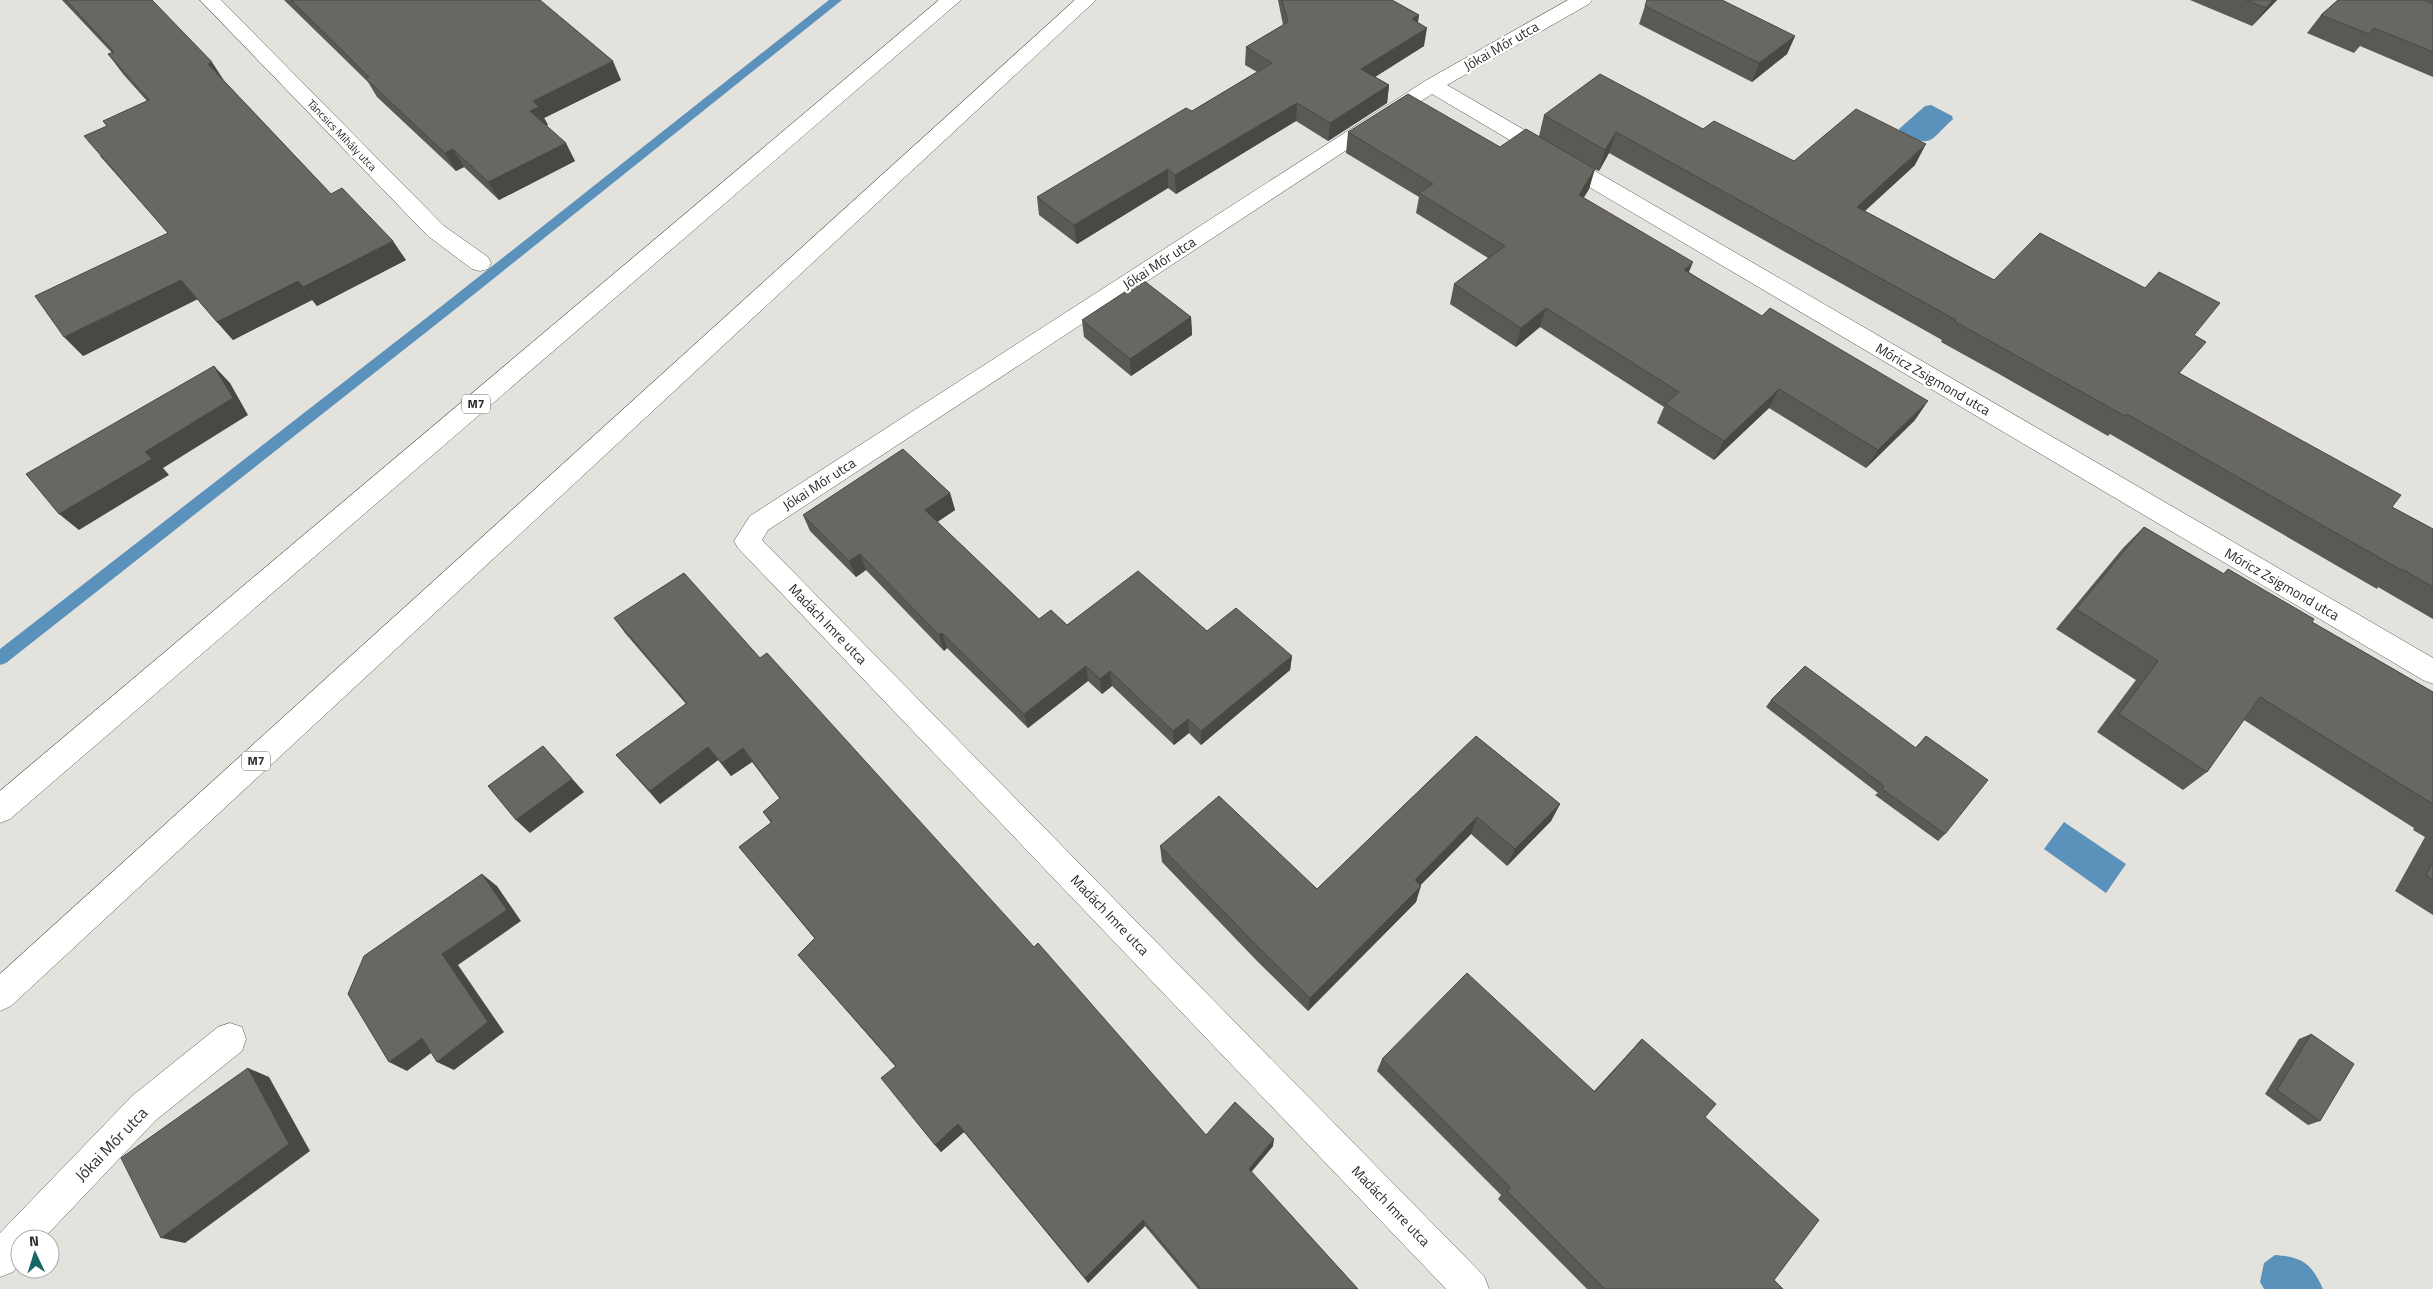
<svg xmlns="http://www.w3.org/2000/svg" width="2433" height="1289" viewBox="0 0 2433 1289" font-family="'Titillium Web',sans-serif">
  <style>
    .water { fill: #5b92bc }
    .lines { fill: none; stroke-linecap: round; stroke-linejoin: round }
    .stream { fill: #5b92bc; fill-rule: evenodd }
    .minor-casing { stroke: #5d5b56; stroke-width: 1 }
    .highway-casing { stroke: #5d5b56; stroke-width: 1 }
    .minor { fill: #fff; fill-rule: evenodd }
    .highway { fill: #fff; fill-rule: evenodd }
    .wall { fill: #5a5954 }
    .shaded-wall { fill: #4a4845 }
    .building { fill: #696762; stroke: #4a4845 }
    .labels { text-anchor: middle; stroke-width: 5; stroke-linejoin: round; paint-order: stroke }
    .far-street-label { font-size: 11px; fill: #2c2b29; stroke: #fff }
    .shield { fill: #fff; stroke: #6b6b69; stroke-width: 1 }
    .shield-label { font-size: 12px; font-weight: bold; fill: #2c2b29 }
    .street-label { font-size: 14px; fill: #2c2b29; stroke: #fff }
    .near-street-label { font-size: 16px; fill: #2c2b29; stroke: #fff }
  </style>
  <rect width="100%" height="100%" fill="#e4e2dc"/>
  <g class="water">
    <path d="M1931,105L1952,116L1953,119C1928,142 1933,148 1901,133L1899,129L1925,106Z"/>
    <path d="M2064,822L2126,864L2106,893L2044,849Z"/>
    <path d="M2275,1255C2303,1257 2311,1263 2323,1289H2264L2260,1282L2264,1263Z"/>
  </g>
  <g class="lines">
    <path class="stream" d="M829,0H842L453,311L6,663L0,665V649L443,305Z"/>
    <defs>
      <g id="minor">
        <path d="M200,0H221L444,226L488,257L491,263L488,269L480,271L472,269L428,236Z"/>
        <path d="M1568,0H1592L1589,4L1447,85L2433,658V684L2423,680L1432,94L768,530L762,540L1484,1276L1489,1289H1446L738,548L734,541L750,516L1425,81Z"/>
        <path d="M230,1023L242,1027L246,1039L242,1051L156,1120L43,1239H20V1264L13,1272L0,1277V1233L132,1096L218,1027Z"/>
      </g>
      <g id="highway">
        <path d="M939,0H961L10,819L0,823V791Z"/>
        <path d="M1075,0H1096L11,1006L0,1011V974Z"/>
      </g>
    </defs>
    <use href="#minor" class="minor-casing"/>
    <use href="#highway" class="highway-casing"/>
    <use href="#minor" class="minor"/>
    <use href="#highway" class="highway"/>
  </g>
  <g class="wall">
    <path d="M62,0H152L225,82L331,194L406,260L317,306L312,300L233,340L197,299L83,356L168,233L100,156L107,126L147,101L123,74L108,54L112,53Z"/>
    <path d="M284,0H540L621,80L544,118L548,125L546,126L575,161L499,200L464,167L456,171L377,97L368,82Z"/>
    <path d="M1278,0H1392L1419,15L1418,22L1424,46L1375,77L1389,85L1387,103L1328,141L1296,121L1176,194L1168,188L1077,244L1039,215L1037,197L1192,111L1257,72L1245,65L1246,47L1283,25Z"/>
    <path d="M2190,0H2277L2252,26Z"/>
    <path d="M2338,0H2433V77L2360,46L2354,53L2307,33L2321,15Z"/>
    <path d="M1645,6L1795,36L1787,54L1752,82L1639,24Z"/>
    <path d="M1544,115L1703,129L1794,161L1915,165L1865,211L1994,280L2194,335L2179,373L2392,507L2433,529V619L2378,587L2377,589L2110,434L2108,436L1999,374L1941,342L1942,340L1609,153L1599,171L1594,169L1589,189L1583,198L1689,272L1915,420L1866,468L1769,408L1714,460L1657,423L1664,407L1540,327L1516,347L1450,304L1454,284L1488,258L1416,213L1419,197L1346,153L1348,132L1500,147L1539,136Z"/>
    <path d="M1191,317L1192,335L1131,376L1084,337L1082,320Z"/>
    <path d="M950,493L955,510L937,522L1039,619L1067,625L1207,631L1292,656L1290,670L1201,745L1189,733L1174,745L1112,686L1102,694L1088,681L1028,728L947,648L944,651L866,570L856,577L810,531L803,515Z"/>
    <path d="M2144,527L2223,574L2228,569L2312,622L2433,692V915L2395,891L2425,837L2413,830L2414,828L2244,720L2207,772L2183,790L2097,732L2136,680L2056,629L2123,548Z"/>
    <path d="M614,618L760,658L1034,947L1206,1135L1273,1146L1251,1172L1358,1289H1198L1145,1226L1088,1283L964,1132L941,1152L935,1145L895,1066L798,955L815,939L739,847L771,823L763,812L780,799L752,762L731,776L718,760L660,804L616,755L686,704L625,633Z"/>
    <path d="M1771,700L1915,748L1926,736L1945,834L1938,841L1875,795L1878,793L1766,707Z"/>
    <path d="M1476,736L1560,804L1551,821L1507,866L1471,834L1420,885L1416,902L1308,1011L1257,961L1162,862L1160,846L1317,889Z"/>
    <path d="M2311,1034L2320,1121L2308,1125L2265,1094L2299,1039Z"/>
    <path d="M1642,1039L1705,1117L1774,1280L1783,1289H1587L1498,1199L1501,1195L1377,1071L1382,1059L1594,1091Z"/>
  </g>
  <g class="shaded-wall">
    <path d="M2273,0H2277L2252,26L2266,8Z"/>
    <path d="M1419,15L1416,34L1412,19Z"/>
    <path d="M1427,28L1424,46L1359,87L1361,69Z"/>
    <path d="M1795,36L1787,54L1752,82L1759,63Z"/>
    <path d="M613,61L621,80L544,118L548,125L539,129L530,111L533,101Z"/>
    <path d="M212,62L225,82L208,64Z"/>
    <path d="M1389,85L1387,103L1328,141L1330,123Z"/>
    <path d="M1297,103L1296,121L1176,194L1175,175Z"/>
    <path d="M1616,132L1609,153L1599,171L1605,150Z"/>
    <path d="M566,143L575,161L499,200L488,182Z"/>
    <path d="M1926,144L1915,165L1846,228L1857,207Z"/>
    <path d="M453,149L464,167L456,171L445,153Z"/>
    <path d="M1168,169V188L1077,244L1074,225Z"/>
    <path d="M1595,169L1589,189L1573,216L1579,195Z"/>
    <path d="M393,241L406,260L317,306L303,287Z"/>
    <path d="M1693,262L1685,282L1684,270Z"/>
    <path d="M181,280L198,299L83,356L64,337Z"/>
    <path d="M298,281L312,300L233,340L217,322Z"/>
    <path d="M1546,308L1540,327L1516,347L1521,328Z"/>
    <path d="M1191,317L1192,335L1131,376L1130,359Z"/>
    <path d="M214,366L230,383L248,415L163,468L169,475L79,530L59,514L145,452Z"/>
    <path d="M1779,389L1769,408L1714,460L1724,441Z"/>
    <path d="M1928,401L1915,420L1866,468L1878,450Z"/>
    <path d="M950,493L955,510L930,527L925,510Z"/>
    <path d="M860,554L866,570L856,577L849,561Z"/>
    <path d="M942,633L947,648L944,651L939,635Z"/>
    <path d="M1292,656L1290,670L1201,745V731Z"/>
    <path d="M1086,666L1088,681L1028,728L1024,714Z"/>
    <path d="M1110,671L1112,686L1102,694L1100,679Z"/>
    <path d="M1188,719L1189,733L1174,745L1173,731Z"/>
    <path d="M543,746L584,792L530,833L516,820Z"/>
    <path d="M708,747L718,760L660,804L650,791Z"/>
    <path d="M743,748L752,762L731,776L722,763Z"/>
    <path d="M1560,804L1551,821L1507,866L1515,849Z"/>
    <path d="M1477,817L1471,834L1410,896L1415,880Z"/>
    <path d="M482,874L497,886L521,921L458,965L504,1032L454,1070L437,1062L442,954Z"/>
    <path d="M1421,886L1416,902L1308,1011L1310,998Z"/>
    <path d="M422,1038L439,1047L407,1071L389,1062Z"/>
    <path d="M248,1068L269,1077L310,1151L185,1243L161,1238Z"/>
    <path d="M958,1124L964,1132L941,1152L935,1145Z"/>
    <path d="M1274,1139L1273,1146L1248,1176L1249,1169Z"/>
    <path d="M1143,1220L1145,1226L1088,1283L1085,1278Z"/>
  </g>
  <g class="building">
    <path d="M66,0H152L212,62L208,64L331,194L342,188L393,241L303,287L298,281L217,322L181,280L64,337L35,296L168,233L84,136L107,126L103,121L149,100L108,54L114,52Z"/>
    <path d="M291,0H540L613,61L533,101L539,107L530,111L566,143L488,182L453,149L445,153L365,78L369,77Z"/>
    <path d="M1282,0H1392L1419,15L1412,19L1427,28L1361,69L1389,85L1330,123L1297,103L1175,175L1168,169L1074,225L1037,197L1186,108L1192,111L1272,63L1246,47L1288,22Z"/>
    <path d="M1647,0H1722L1795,36L1759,63L1645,6Z"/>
    <path d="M2246,0H2273L2266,8Z"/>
    <path d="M2338,0H2424L2433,4V52L2374,28L2369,34L2321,15Z"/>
    <path d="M1600,74L1703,129L1714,121L1794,161L1856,109L1926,144L1857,207L1994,280L2040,233L2145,288L2159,272L2220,303L2194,335L2206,342L2179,373L2401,495L2392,507L2433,529V587L2402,569L2401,570L2127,414L2125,416L1954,321L1956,320L1616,132L1605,150L1544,115Z"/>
    <path d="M1408,94L1500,147L1526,129L1595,169L1579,195L1693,262L1684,270L1762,316L1770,308L1928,401L1878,450L1779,389L1724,441L1665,404L1679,392L1546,308L1521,328L1454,284L1505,246L1419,193L1433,184L1348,132Z"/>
    <path d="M1143,280L1191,317L1130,359L1082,320Z"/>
    <path d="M214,366L233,398L145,452L152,459L59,514L26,474Z"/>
    <path d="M903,449L950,493L925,510L1039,619L1051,610L1067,625L1138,571L1207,631L1236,608L1292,656L1201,731L1188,719L1173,731L1110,671L1100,679L1086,666L1024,714L942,633L939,635L860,554L849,561L803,515Z"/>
    <path d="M2144,527L2224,574L2228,569L2314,619L2312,622L2433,692V804L2260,697L2207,772L2119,714L2158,661L2076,609Z"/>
    <path d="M684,573L760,658L767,653L1034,947L1038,943L1206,1135L1235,1102L1274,1139L1249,1169L1358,1289H1201L1143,1220L1085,1278L958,1124L935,1145L881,1078L896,1066L798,955L815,938L739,847L772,822L763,812L780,798L743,748L722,763L708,747L650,791L616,755L687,703L614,618Z"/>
    <path d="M1805,666L1916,748L1926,736L1988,780L1945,834L1882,789L1884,786L1771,700Z"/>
    <path d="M1476,736L1560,804L1515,849L1477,817L1415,880L1421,886L1310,998L1258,947L1160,846L1219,796L1317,889Z"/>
    <path d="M543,746L572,779L516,820L488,786Z"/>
    <path d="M2433,862V880L2426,875Z"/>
    <path d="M482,874L507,910L442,954L488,1022L437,1062L422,1038L389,1062L348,994L364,956Z"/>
    <path d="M1467,973L1595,1092L1642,1039L1716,1104L1705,1117L1819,1220L1774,1280L1783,1289H1617L1616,1288L1615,1289H1605L1507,1191L1510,1187L1382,1059Z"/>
    <path d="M2311,1034L2354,1064L2320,1121L2277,1090Z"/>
    <path d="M248,1068L289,1144L161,1238L121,1158Z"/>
  </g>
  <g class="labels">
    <g class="far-street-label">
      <text transform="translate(342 135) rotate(46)" y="4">Táncsics Mihály utca</text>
    </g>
    <g class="shield">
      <rect x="462" y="394.5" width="28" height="19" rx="4"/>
      <rect x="242" y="751.5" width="28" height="19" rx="4"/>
    </g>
    <g class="shield-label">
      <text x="476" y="408">M7</text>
      <text x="256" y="765">M7</text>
    </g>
    <g class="street-label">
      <text transform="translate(1501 46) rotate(-30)" y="5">Jókai Mór utca</text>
      <text transform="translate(1159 263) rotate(-33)" y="5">Jókai Mór utca</text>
      <text transform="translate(1933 379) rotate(30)" y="5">Móricz Zsigmond utca</text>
      <text transform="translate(819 484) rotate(-33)" y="5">Jókai Mór utca</text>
      <text transform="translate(2282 584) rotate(30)" y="5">Móricz Zsigmond utca</text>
      <text transform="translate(828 624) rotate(46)" y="5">Madách Imre utca</text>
      <text transform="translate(1110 915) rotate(46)" y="5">Madách Imre utca</text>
      <text transform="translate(1391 1206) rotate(46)" y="5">Madách Imre utca</text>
    </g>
    <g class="near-street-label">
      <text transform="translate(111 1144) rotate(-46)" y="6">Jókai Mór utca</text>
    </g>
  </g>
  <g transform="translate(35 1254) rotate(356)"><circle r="24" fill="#ffffff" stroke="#abaaa9"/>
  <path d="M0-4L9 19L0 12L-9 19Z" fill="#176668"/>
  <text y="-8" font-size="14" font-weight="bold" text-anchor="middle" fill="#2c2b29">N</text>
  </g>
</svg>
